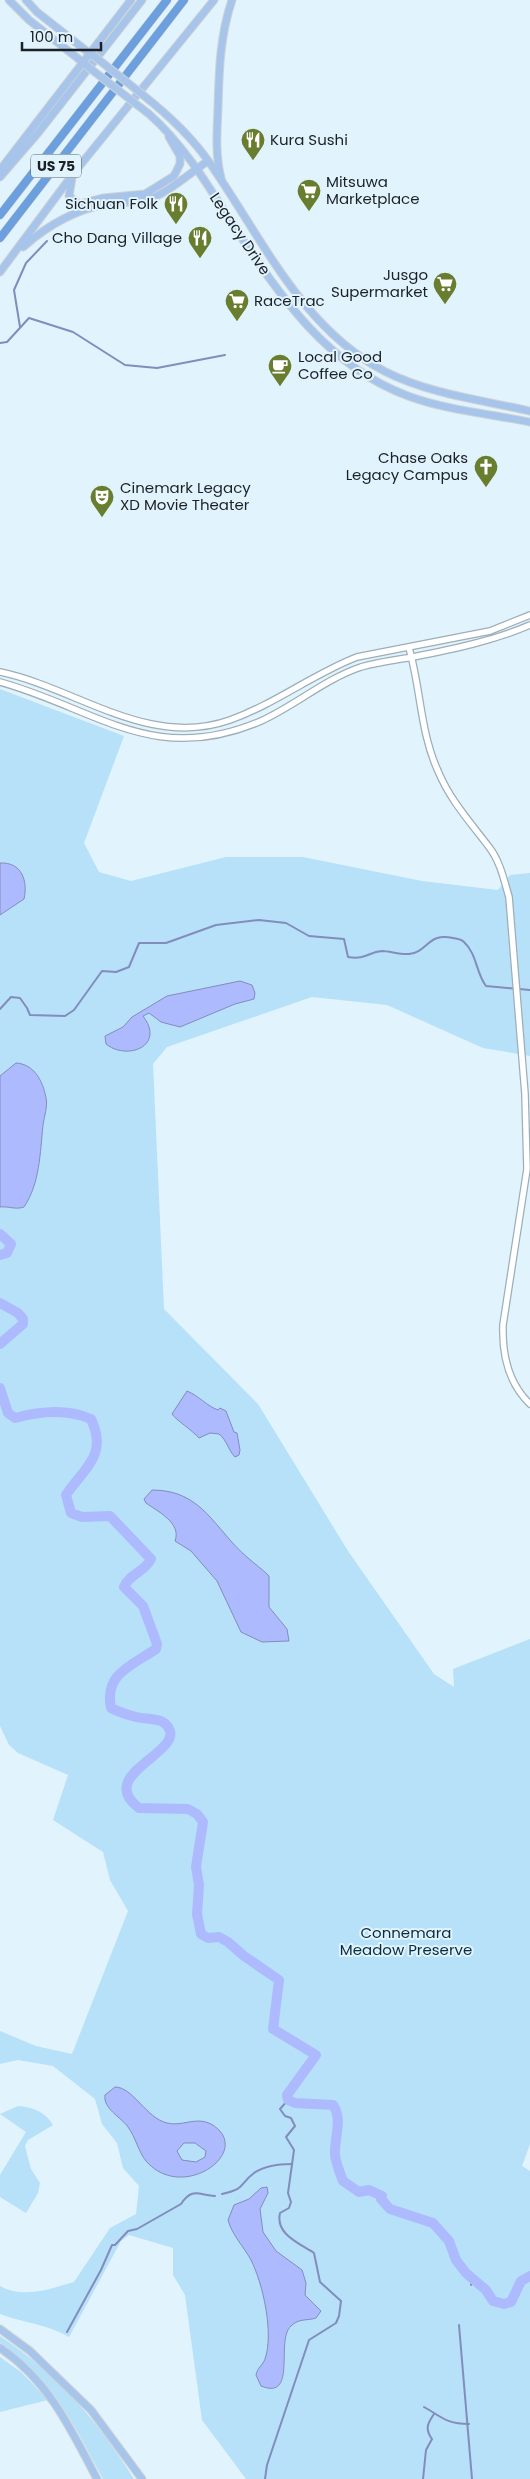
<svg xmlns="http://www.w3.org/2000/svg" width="530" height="2479" viewBox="0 0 530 2479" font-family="Poppins,sans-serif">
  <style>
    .green { fill: #b7e1f8 }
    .water { fill: #aebafe; stroke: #828cbd; fill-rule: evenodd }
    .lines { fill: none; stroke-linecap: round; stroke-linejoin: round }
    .stream { stroke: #828cbd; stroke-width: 2 }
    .river { stroke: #aebafe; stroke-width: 10 }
    .minor-casing { stroke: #9daeb8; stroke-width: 8 }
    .major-casing { stroke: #d1d3d3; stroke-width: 9 }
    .highway-casing { stroke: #d1d3d3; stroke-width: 9 }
    .minor { stroke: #fff; stroke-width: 5.5 }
    .major { stroke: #a7c5eb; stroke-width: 7 }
    .highway { stroke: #6c9fde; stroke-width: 8 }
    .major-bridge-casing { stroke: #d1d3d3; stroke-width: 9; stroke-linecap: butt }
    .major-bridge { stroke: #a7c5eb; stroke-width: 7 }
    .labels { text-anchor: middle; stroke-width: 4; stroke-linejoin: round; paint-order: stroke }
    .shield { fill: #e1f3fd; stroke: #566066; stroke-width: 1 }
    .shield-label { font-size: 14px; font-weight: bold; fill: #1b2125 }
    .poi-label { font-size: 15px; fill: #1b2125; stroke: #e1f3fd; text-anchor: start }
    .street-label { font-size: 15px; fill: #1b2125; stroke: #e1f3fd }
    .park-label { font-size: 15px; fill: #072d3e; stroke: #e1f3fd }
  </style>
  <rect width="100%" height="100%" fill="#e1f3fd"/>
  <g class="green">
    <path d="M0,689L124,736L84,843L99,872L131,881L226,857H303L422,881L498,890L510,875L530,873V1056L483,1048L387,1005L312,997L167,1047L153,1064L164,1309L258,1404L348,1551L434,1674L454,1687L453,1669L530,1639V2144L522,2166L530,2171V2479H246L202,2420L185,2295L173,2275V2248L129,2235L121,2241L69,2337C48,2324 23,2323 0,2314V2286C24,2299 49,2289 74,2282L110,2228L136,2214L139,2186L123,2168L117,2143L102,2124L95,2099L53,2066L18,2060L0,2064V2031L36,2046L72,2054L128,1911L110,1880L103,1852L53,1820L68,1775L18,1753L9,1745L0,1726Z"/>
    <path d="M18,2106C32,2107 46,2112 53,2125L28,2140L25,2146L31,2169L40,2183L38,2193L26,2213L0,2197V2175L26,2132L0,2114Z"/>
    <path d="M0,2336C57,2374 98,2421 134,2479H103C74,2425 53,2379 0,2343Z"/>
    <path d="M0,2357L21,2372L48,2400L0,2412Z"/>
  </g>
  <g class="water">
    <path d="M0,863C22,862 28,881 24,899L0,915Z"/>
    <path d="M240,981L252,985L255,993L254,999L235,1004L180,1027L161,1022L149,1013L143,1016C166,1046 127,1061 106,1044L105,1036L123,1027L132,1017L167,996Z"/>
    <path d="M16,1063C34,1064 43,1081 46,1098C48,1106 44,1117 43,1125C40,1153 40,1183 24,1207C15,1210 9,1206 0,1207V1076Z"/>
    <path d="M187,1391C199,1396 207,1406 218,1410L220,1408L226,1411L234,1432L237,1433L240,1450L239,1455L235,1457C228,1450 227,1440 219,1434L210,1433L199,1438C192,1430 176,1420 172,1414Z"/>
    <path d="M152,1490C203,1490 214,1529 248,1558C255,1564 262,1569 269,1576V1607L287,1629L289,1641L262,1642L241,1632L217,1581L191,1551L175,1541C182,1523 157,1511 146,1503L144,1499Z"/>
    <path d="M115,2087C133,2087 146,2118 167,2123C182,2127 196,2116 211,2124C256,2150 183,2204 146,2161C138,2151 136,2138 128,2127C121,2117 103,2109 105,2095ZM184,2143H195L206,2151L205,2157L196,2162L182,2160L177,2151Z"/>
    <path d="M267,2187L268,2193L260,2209L263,2232L276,2251L302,2270L306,2283L305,2295L321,2311L316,2318C307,2321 299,2318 291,2326C275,2340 298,2401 261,2386L256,2375C257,2368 263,2365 265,2359C274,2333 263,2284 251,2260C244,2247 232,2235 228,2220L234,2205L249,2199L261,2188Z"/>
  </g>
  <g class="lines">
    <g class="stream">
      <path d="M20,327L14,290L26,263L47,241"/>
      <path d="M0,343L7,342L29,318L73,332L125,365L157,368L225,355"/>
      <path d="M0,1009L11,997L20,998L27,1008L30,1015L65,1016L74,1010L102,971L116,972L129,967L139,943H166L216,925L259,920L286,923L309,936L344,939L348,957C366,960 368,952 382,951C390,951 400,955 409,954C428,952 428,932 453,938C457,939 461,939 464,942C477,954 476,973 486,986L530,990"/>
      <path d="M222,2194C247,2188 238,2185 254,2173C264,2166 281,2164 292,2164"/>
      <path d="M471,2285L473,2279"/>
      <path d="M459,2325L472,2479"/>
      <path d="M67,2332L101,2270L112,2245H115L128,2231L137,2229L181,2204C192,2187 199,2195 215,2196"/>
      <path d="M424,2407C442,2417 446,2424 469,2424"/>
      <path d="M265,2479L267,2465L309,2340L336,2323L339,2316L341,2301L320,2282L314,2253C299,2243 275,2234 280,2213L289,2208L291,2202L288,2193L294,2150L286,2137L295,2126L291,2118L285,2116L280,2109L288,2100"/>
      <path d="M423,2479L426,2450L432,2439C425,2429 427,2424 434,2414"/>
    </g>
    <g class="river">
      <path d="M0,1234L11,1244L7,1253L0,1255"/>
      <path d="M0,1303L18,1313L23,1319V1324L0,1344"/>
      <path d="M0,1388L8,1413L15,1418C40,1411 66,1408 91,1419C108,1455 85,1467 66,1495L71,1513L82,1517L110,1516L151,1559C145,1572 130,1573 124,1587L143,1606L157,1644L156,1649C131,1666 104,1674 111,1708C119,1712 128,1715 136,1717C148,1720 165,1716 170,1731C177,1754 96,1776 139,1808L188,1809L197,1814L203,1822L196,1867L199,1885L197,1914L201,1934L208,1938L219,1937L228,1942L244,1956L279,1980L273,2029L316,2055L287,2095L288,2100L295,2103L333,2105C343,2119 334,2139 335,2155C336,2164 340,2173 343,2181L359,2192L369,2190L382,2196L381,2199L390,2209L433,2223L449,2241L456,2260L466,2273L486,2290L493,2301L504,2304L511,2302L521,2281L530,2276"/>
    </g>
    <defs>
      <g id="minor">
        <path d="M409,648C421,689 420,732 438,771C450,800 470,822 489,847C500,861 504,880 509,897L525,1094L527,1169L503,1325C502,1355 508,1383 530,1404"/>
        <path d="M0,672C77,688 148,749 230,720C275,704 313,674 357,657L490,631L530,615"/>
        <path d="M0,682C97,709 154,767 261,721C296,705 325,679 361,667C378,662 396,660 413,657C453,649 493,641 530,625"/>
      </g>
      <g id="major">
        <path d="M9,0L29,20L85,64"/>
        <path d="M26,0L37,12L93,56"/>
        <path d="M143,95C167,114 191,136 209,162C261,236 301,328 384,371C429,394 481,400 530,411"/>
        <path d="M149,114C185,146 209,187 235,228C281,297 327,366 408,396C446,410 490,414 530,422"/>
        <path d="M0,170L131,0"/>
        <path d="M0,177L38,133L142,0"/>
        <path d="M72,178L69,196L79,204L103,198L145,194L174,176L180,164V156L169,137"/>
        <path d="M221,178C215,154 217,132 218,108C219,71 220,35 232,0"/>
        <path d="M23,247C48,225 75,209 108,204C120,202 134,203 146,200C166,195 191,172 208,161"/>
        <path d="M0,272L73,174L214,0"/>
        <path d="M0,2329L30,2351L91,2410L142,2479"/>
        <path d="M0,2348C48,2380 71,2429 97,2479"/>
      </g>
      <g id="highway">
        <path d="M0,215L167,0"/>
        <path d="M0,238L184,0"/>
      </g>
    </defs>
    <use href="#minor" class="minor-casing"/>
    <use href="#major" class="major-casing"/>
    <use href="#highway" class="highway-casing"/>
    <use href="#minor" class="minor"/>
    <use href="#major" class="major"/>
    <use href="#highway" class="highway"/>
    <defs>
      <g id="major-bridge">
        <path d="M94,56L143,95"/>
        <path d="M87,66L149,114"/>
      </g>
    </defs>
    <use href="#major-bridge" class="major-bridge-casing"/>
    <use href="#major-bridge" class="major-bridge"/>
  </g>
  <defs>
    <symbol id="restaurant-pin" viewBox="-11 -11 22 30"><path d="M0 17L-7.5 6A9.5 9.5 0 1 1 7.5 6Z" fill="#687d2e" stroke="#e1f3fd"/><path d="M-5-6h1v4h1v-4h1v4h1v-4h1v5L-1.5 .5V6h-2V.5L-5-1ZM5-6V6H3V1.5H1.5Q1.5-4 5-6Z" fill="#fff"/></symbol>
    <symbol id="supermarket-pin" viewBox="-11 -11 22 30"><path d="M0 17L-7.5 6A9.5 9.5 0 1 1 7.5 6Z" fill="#687d2e" stroke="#e1f3fd"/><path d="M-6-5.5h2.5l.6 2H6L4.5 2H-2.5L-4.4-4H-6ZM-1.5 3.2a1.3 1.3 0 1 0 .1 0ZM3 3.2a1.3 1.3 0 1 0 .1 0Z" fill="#fff"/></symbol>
    <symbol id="cafe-pin" viewBox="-11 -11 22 30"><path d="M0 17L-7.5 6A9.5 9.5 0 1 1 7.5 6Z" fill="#687d2e" stroke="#e1f3fd"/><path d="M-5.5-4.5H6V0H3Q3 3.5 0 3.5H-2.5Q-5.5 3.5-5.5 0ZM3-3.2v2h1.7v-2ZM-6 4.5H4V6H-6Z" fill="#fff"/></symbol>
    <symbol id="church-pin" viewBox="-11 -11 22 30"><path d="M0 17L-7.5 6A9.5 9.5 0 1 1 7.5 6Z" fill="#687d2e" stroke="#e1f3fd"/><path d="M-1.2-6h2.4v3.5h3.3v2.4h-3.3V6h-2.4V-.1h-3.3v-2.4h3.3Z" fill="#fff"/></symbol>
    <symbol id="theatre-pin" viewBox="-11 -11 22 30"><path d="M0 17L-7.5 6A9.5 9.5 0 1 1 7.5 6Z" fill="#687d2e" stroke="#e1f3fd"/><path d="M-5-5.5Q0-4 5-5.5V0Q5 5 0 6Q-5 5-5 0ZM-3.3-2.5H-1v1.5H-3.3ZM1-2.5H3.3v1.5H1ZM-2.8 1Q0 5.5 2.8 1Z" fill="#fff"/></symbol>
  </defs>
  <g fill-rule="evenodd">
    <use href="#restaurant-pin" x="239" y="126" width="28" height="38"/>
    <use href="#supermarket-pin" x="295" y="177" width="28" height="38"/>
    <use href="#restaurant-pin" x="162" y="190" width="28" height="38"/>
    <use href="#restaurant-pin" x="186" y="224" width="28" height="38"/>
    <use href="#supermarket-pin" x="431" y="270" width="28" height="38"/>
    <use href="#supermarket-pin" x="223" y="287" width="28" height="38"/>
    <use href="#cafe-pin" x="266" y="352" width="28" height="38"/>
    <use href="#church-pin" x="472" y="453" width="28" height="38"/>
    <use href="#theatre-pin" x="88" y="483" width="28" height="38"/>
  </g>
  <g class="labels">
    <rect class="shield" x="31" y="154.5" width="50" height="23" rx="4"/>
    <g class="shield-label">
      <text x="56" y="171">US 75</text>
    </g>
    <g class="poi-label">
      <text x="270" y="145">Kura Sushi</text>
      <text x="326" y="187">Mitsuwa<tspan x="326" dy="17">Marketplace</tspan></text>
      <text x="158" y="209" text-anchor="end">Sichuan Folk</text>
      <text x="182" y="243" text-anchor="end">Cho Dang Village</text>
      <text x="428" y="280" text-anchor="end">Jusgo<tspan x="428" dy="17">Supermarket</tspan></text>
      <text x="254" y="306">RaceTrac</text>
      <text x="298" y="362">Local Good<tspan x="298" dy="17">Coffee Co</tspan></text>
      <text x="468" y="463" text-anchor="end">Chase Oaks<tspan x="468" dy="17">Legacy Campus</tspan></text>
      <text x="120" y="493">Cinemark Legacy<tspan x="120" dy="17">XD Movie Theater</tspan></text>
    </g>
    <g class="street-label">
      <text transform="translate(240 234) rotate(56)" y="5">Legacy Drive</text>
    </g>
    <g class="park-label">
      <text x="406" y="1938">Connemara<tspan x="406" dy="17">Meadow Preserve</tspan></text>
    </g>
  </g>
  <path d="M22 42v8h79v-8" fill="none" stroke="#1b2125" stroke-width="2.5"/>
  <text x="30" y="42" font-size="15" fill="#1b2125" stroke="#e1f3fd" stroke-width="4" paint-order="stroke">100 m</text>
</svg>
